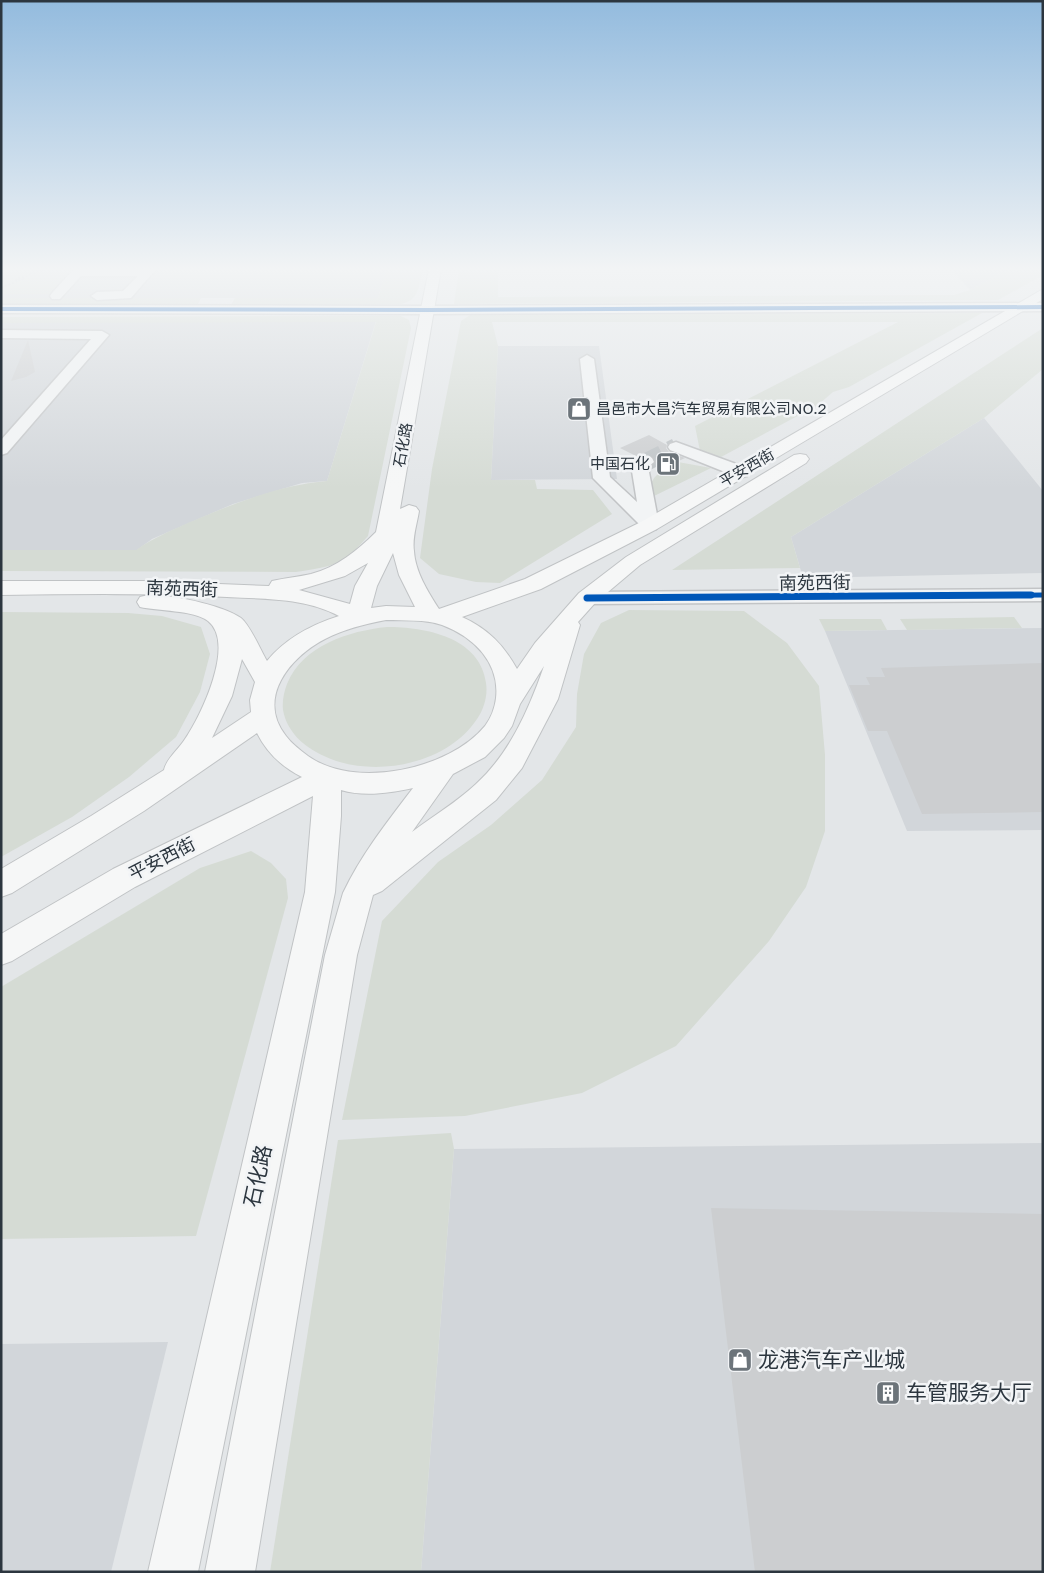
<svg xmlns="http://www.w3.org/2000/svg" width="1044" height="1573" viewBox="0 0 1044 1573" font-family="'Golos Text','Noto Sans SC',sans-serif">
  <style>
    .built { fill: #d2d6da }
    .green { fill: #d5dbd4 }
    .building { fill: #ccced0 }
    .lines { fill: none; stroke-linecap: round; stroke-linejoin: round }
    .minor-tunnel { stroke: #bec3c6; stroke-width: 18; stroke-dasharray: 18 9; stroke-linecap: butt }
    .minor-casing { stroke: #c2c4c6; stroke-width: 3 }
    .major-casing { stroke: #c0c3c5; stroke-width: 2 }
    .path { stroke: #c3c6c8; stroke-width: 2; stroke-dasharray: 2 2; stroke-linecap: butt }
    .minor { fill: #f2f4f5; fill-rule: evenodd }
    .major { fill: #f6f7f7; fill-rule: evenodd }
    .cycleway-far2-casing { stroke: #f2f4f6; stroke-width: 5.5 }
    .cycleway-far1-casing { stroke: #f2f4f6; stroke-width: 8 }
    .cycleway-casing { stroke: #f2f4f6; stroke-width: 10 }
    .cycleway-far2 { stroke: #0057b8; stroke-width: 4 }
    .cycleway-far1 { stroke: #0057b8; stroke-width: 5 }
    .cycleway { stroke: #0057b8; stroke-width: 7 }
    .labels { text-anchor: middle; stroke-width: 5; stroke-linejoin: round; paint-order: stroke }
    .far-poi-label { font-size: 15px; fill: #2c363f; stroke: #f2f4f6; text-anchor: start }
    .far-street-label { font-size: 15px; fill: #2c363f; stroke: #f2f4f6 }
    .street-label { font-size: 18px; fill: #2c363f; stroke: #f2f4f6 }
    .near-street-label { font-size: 21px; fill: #2c363f; stroke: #f2f4f6 }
    .near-poi-label { font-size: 21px; fill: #2c363f; stroke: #f2f4f6; text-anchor: start }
  </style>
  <rect width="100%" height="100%" fill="#e3e6e8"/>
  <g class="built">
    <path d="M1,269H386L378,298H1Z"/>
    <path d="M951,269H1010L970,290Z"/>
    <path d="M376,321L327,481L302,483L233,504L152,539L137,550H1V322Z"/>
    <path d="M498,346H599L617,479L491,480Z"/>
    <path d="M984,418L1043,491V573L803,578L791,537Z"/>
    <path d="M1043,628V830L907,831L825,631Z"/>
    <path d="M1043,1143V1572H421L454,1149Z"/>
    <path d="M168,1342L111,1572H1V1344Z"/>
  </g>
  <g class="green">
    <path d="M1,269H41L22,278L16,279V281L1,287Z"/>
    <path d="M44,269H73L49,294H1V289L17,281L24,280V278Z"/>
    <path d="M386,269H423C418,286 420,300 401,304L231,305L235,298H378Z"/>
    <path d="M459,269H498V297L954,295L970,290L1010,269H1043V275L998,300L454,304Z"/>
    <path d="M1,298H201L198,304H1Z"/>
    <path d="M982,313L849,387L833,392L818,405L721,457L700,451L695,426L898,322H492L498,346L491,480H535L537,489L593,490L612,514L500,583L476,582L439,574L420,558L432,469L461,321L470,315Z"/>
    <path d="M374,316H401L409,320L411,328L368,536C342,566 334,566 296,572L1,571V550H136C155,537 174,529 195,520C237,502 281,485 327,481L376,322L1,323V317Z"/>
    <path d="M1043,328V369L984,418L791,537L800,568L672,570Z"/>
    <path d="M678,462L711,468L648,499C650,475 658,473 678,462Z"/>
    <path d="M629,610L744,611L787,643L819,686L825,755V831L806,887L769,941L676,1046L582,1093L465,1116L342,1120L382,921L438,862L491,825L542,780L576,727L577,694L584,654L601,623Z"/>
    <path d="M1,612L128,613L162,616L201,627L210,654L200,692L176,737L129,777L72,817L1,857Z"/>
    <path d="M1014,617L1022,628L907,630L900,619Z"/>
    <path d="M819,619H881L887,630L825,631Z"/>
    <path d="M387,627C425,627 480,637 486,683C488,695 484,709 477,719C447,765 372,779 324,756C304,747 287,732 283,710C282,701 284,692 287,684C303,645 349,631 387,627Z"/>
    <path d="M251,851L271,863L286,879L288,898L196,1236L1,1239V987L200,868Z"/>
    <path d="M451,1133L454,1149L421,1572H270L338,1140Z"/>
  </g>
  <g class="building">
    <path d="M28,340L35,372L26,377L11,381Z"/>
    <path d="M649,435L667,445L666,448L669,452L685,458L662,469L654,465L656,461L652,456L638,457L620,448Z"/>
    <path d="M1043,663V812L922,814L887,731H868L849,685H870L866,677H885L881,668Z"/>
    <path d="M711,1208L1043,1214V1572H755Z"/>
  </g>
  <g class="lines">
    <path class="minor-tunnel" d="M646,462L676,447"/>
    <defs>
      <g id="minor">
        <path d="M74,269H156L131,298L97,300L91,296L97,292L123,291L138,276H81L60,299H52L50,296L52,293Z"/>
        <path d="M1043,303V311L428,314L1,313V305L428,306Z"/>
        <path d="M1,330L102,331L109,335L7,453L1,455V440L91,339L1,338Z"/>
        <path d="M587,355L594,359L610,477L637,502L631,465C635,458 644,457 652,458L654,462L648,467L659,525L656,529L650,530L644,529L593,478L580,359Z"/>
        <path d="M676,442L747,468L749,472L747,476H735L670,450L668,447L670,444Z"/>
        <path d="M1043,589V601L587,604L580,602L577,598L580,594L587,592Z"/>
      </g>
      <path id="major" d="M429,269H441L400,509L409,505L416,507L419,511C417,524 412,538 414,551C415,571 428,592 439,609L525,579L643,521L1043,289V299L657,529L541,589L462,617C488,629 503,644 517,669L535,643L579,593L626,557L794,455L800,454L806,455L809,459L806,463L640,565L595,603L578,622L580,625L558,699L522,768L496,800L382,891L373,895L357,955L255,1572H205L325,955L343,893C361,855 387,822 413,788C390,793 364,797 341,790V816L335,892L198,1572H148L305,892L313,796L135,887L12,961L1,965V934L113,869L302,777C282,767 267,753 257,733L144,811L12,893L1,897V869L91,816L164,770C166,759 179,749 185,739C201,716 236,643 208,621C194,610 157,611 140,607L137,602L140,597C162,591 222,605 241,618C250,625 261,651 267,661C286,638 311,625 339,616C306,598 264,599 227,597C152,593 77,594 1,595V581H146L269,586L272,581C285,578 298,577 311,574C337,567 357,551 376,532ZM393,553L399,575L415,607L386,606L371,608L377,586ZM368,563L355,586L350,604L299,590L345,576ZM386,620C405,621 424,619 442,625C474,637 500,663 496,698C495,707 491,718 485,726C450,769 355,790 308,756C300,750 292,744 286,736C256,698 290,657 325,639C344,629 365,624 386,620ZM242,659L255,682L250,700L251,712L212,738L232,696ZM544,666C529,709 510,753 476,784C457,802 433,816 412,832L453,774L485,757L504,738L512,726L520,704Z"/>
    </defs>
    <use href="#minor" class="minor-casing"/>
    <use href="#major" class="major-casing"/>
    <g class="path">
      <path d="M18,278L25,279L16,280Z"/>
      <path d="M22,278L43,269"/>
      <path d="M1,288L17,281"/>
    </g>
    <use href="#minor" class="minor"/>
    <use href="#major" class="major"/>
    <defs>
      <path id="cycleway-far2" d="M1,309L428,310L1043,307"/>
      <path id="cycleway-far1" d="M841,596L1043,595"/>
      <path id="cycleway" d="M587,598L1031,595"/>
    </defs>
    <use href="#cycleway-far2" class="cycleway-far2-casing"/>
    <use href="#cycleway-far1" class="cycleway-far1-casing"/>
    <use href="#cycleway" class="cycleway-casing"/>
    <use href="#cycleway-far2" class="cycleway-far2"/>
    <use href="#cycleway-far1" class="cycleway-far1"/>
    <use href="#cycleway" class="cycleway"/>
  </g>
  <linearGradient id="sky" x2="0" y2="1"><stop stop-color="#93bbde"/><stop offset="0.55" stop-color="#f2f4f5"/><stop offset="1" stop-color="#f2f4f5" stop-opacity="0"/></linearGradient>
  <rect width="1044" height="489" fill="url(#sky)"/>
  <defs>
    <symbol id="shop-square" viewBox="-11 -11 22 22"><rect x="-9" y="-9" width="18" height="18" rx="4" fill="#6c747a" stroke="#f2f4f6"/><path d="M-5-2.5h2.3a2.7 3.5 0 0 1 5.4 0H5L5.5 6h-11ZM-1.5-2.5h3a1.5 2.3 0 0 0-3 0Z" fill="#fff"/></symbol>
    <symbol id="fuel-square" viewBox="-11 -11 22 22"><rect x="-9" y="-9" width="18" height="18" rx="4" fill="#6c747a" stroke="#f2f4f6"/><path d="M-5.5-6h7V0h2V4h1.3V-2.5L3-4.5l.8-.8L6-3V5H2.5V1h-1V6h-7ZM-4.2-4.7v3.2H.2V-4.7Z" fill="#fff"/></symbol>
    <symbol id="building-square" viewBox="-11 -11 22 22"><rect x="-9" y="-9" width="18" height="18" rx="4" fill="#6c747a" stroke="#f2f4f6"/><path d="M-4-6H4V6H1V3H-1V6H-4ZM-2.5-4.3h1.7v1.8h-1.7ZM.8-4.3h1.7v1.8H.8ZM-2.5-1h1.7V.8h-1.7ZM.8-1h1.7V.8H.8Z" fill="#fff"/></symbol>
  </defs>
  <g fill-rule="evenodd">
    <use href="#shop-square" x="565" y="395" width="28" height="28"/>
    <use href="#fuel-square" x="654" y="450" width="28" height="28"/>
    <use href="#shop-square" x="726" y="1346" width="28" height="28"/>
    <use href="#building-square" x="874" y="1379" width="28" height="28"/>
  </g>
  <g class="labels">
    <g class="far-poi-label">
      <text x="596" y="414">昌邑市大昌汽车贸易有限公司NO.2</text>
      <text x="650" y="469" text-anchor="end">中国石化</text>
    </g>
    <g class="far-street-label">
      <text transform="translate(403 445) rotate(-80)" y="5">石化路</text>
      <text transform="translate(747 468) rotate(-30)" y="5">平安西街</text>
    </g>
    <g class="street-label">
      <text transform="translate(815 583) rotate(-1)" y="6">南苑西街</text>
      <text transform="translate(182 589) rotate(2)" y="6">南苑西街</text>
      <text transform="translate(162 859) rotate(-27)" y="6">平安西街</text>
    </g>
    <g class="near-street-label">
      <text transform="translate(258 1176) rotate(-78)" y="7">石化路</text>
    </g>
    <g class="near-poi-label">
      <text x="758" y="1367">龙港汽车产业城</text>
      <text x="906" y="1400">车管服务大厅</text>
    </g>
  </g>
  <rect width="1044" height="1573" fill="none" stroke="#2c363f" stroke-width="5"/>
</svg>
